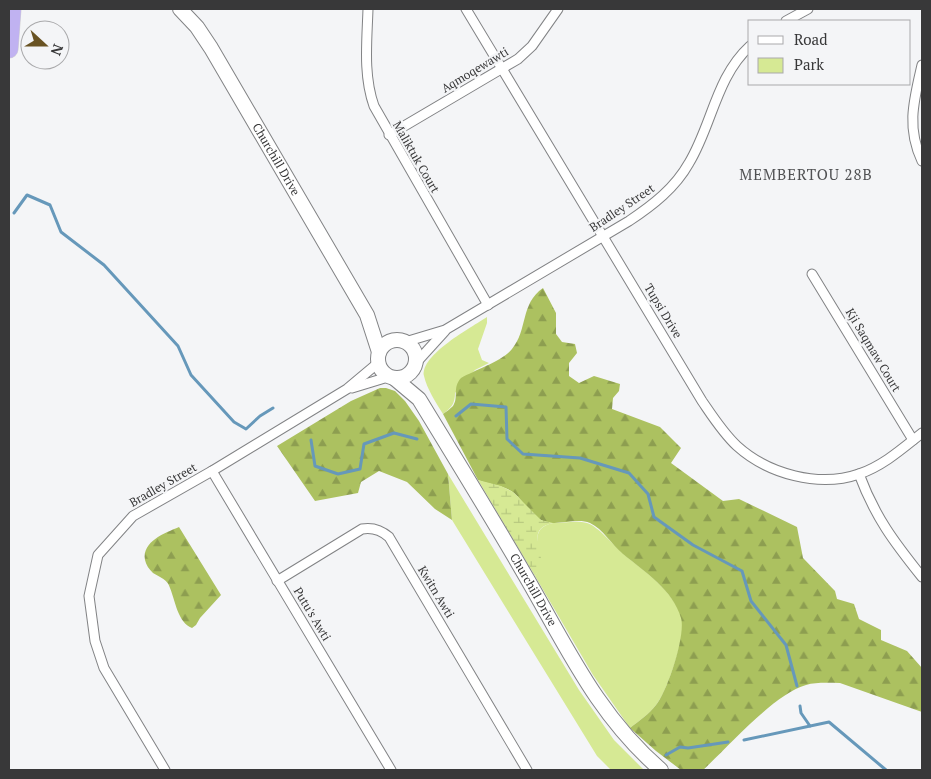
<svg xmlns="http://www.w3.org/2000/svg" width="931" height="779" viewBox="0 0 931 779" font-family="'PT Serif',serif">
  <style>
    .green { fill: #d6e994 }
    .forest { fill: url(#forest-firs) }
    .wetland { fill: url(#wetland-marsh) }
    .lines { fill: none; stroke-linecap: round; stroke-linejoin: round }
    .stream { stroke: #6698ba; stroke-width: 3 }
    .street-casing { stroke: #828385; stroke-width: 11 }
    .secondary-casing { stroke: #828385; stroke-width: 16 }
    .highway-casing { stroke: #d3d3d3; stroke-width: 19 }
    .street { stroke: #fff; stroke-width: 9 }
    .secondary { stroke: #fff; stroke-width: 14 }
    .highway { stroke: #c0b2f1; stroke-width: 18 }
    .labels { text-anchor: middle; stroke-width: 4.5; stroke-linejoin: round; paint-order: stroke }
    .street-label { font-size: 12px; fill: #383839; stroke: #f4f5f7 }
    .quarter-label { font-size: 15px; letter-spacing: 1px; fill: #505153; stroke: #f4f5f7 }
  </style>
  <defs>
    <pattern id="forest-firs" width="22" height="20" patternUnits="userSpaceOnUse" patternTransform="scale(1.25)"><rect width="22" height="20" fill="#acc160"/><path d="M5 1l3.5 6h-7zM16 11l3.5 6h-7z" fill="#8d9e50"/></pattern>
    <pattern id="wetland-marsh" width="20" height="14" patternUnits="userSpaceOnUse" patternTransform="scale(1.25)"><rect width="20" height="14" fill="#d6e994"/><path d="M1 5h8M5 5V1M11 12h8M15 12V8" fill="none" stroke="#b8c980"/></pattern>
  </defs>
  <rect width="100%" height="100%" fill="#f4f5f7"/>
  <g class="green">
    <path d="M487,317V323L478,349L482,360L489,363L475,370L455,393C455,404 451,408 443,414C436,403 427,389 424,376C420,355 472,327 487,317Z"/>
    <path d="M448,474L579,690L614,740L644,770H611L597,756L452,520Z"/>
    <path d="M553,523C564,523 577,520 587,523C597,525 618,550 627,557C646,572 676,594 682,619C686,636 667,692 656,705C649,714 639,721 630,728L593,675L535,576C550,556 522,530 553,523Z"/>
  </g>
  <g class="forest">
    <path d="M543,288L556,313V334L562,342L575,344L577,353L569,363V376L579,383L594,376L620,384L619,391L613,398L612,409L660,427L681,448L671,463L723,501L739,499L797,527L803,558L835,591L837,599L854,604L859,619L881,630V640L907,651L922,668V712L840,683C829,683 816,682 806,685C774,694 728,747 703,770H681L656,751L630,728C639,721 649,714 656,705C667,692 686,635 681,618C673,590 645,572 623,554C612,545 603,529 590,523C575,517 555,528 541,520C531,515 522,500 514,493C504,485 490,485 478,480L443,414C446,412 450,409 453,406C459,397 452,388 461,378C475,370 503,361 512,349C528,330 520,304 543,288Z"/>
    <path d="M380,388H386L395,391L405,401L419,421L448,474L452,520L435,509L407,482L379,471L361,482L358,493L315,501L277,446L351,401Z"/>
    <path d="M179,527L221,595L200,618L196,625L192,628C178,623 175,600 170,588C168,580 160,577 153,573C149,569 146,565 145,560C142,541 165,533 179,527Z"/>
  </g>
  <path class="wetland" d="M478,480L501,486L513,492L541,520L553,523C527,529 542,545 541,562C541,567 538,572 535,576Z"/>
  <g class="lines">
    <g class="stream">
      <path d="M14,213L27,195L50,205L61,232L104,265L178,346L191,375L234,422L246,429L260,416L273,408"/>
      <path d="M456,416L471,404L506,407L507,439L523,454L580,458L629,473L648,494L654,517L693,545L742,571L751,601L786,645L797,686"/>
      <path d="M311,440L315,466L338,474L360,469L364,444L394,433L417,439"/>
      <path d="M800,706L801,713L810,726"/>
      <path d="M744,740L829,722L886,770"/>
      <path d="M666,755L680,747L688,748L728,742"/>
    </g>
    <defs>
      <g id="street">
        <path d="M368,9C367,41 363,75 374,106L488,305"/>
        <path d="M466,9L702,401C713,417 723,433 737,446C768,474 819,488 859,474C883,466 903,448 922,433"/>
        <path d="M786,21L808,9"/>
        <path d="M922,65C914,100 906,127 922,161"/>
        <path d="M389,135L518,59L532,46L558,9"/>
        <path d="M812,274L913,440"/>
        <path d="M405,342L445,330L629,221C653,205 675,188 689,163C712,125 716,77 750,46"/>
        <path d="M415,364L445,331"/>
        <path d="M352,388L388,377"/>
        <path d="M212,471L391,770"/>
        <path d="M859,474C875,517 894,542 922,577"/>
        <path d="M277,581L362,529C373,527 381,530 389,537L527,770"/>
        <path d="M165,770L104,668L95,641L89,596L98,555L133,516L212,471L347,389L378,363"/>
      </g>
      <g id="secondary">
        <path id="s1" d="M180,9L197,27L211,48L367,315L379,352"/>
        <circle cx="397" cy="359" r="19"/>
        <path id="s2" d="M394,378L419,399C455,458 491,516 525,575C567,647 597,715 661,770"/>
      </g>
      <path id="highway" d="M9,49L12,9"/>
    </defs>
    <use href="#street" class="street-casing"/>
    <use href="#secondary" class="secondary-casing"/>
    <use href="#highway" class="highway-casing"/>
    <use href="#street" class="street"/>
    <use href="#secondary" class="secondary"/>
    <use href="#highway" class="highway"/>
  </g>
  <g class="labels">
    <g class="street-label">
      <text transform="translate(475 70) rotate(-31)" y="4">Aqmoqewawti</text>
      <text transform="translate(416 157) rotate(60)" y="4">Maliktuk Court</text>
      <text dy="4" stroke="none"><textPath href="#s1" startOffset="179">Churchill Drive</textPath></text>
      <text transform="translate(622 208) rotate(-34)" y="4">Bradley Street</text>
      <text transform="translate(663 311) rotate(59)" y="4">Tupsi Drive</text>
      <text transform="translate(873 350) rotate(59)" y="4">Kji Saqmaw Court</text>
      <text transform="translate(163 485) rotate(-30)" y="4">Bradley Street</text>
      <text dy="4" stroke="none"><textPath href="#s2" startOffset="255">Churchill Drive</textPath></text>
      <text transform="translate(436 592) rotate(59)" y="4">Kwitn Awti</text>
      <text transform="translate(312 614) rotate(59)" y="4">Putu's Awti</text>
    </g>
    <g class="quarter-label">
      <text x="806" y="180">MEMBERTOU 28B</text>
    </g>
  </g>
  <rect width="931" height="779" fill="none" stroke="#383839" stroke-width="20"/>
  <rect x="748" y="20" width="162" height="65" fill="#f4f5f7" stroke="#a9a9ab"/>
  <rect x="758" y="36" width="25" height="8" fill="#ffffff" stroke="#a9a9ab"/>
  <text x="794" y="45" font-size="15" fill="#383839">Road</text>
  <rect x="758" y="58" width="25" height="15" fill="#d6e994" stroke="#a9a9ab"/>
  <text x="794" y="70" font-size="15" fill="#383839">Park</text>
  <g transform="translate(45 45) rotate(111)"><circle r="24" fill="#f4f5f7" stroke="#a9a9ab"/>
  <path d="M0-4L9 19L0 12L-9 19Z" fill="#695323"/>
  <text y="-8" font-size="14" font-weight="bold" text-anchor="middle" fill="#383839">N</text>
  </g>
</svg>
